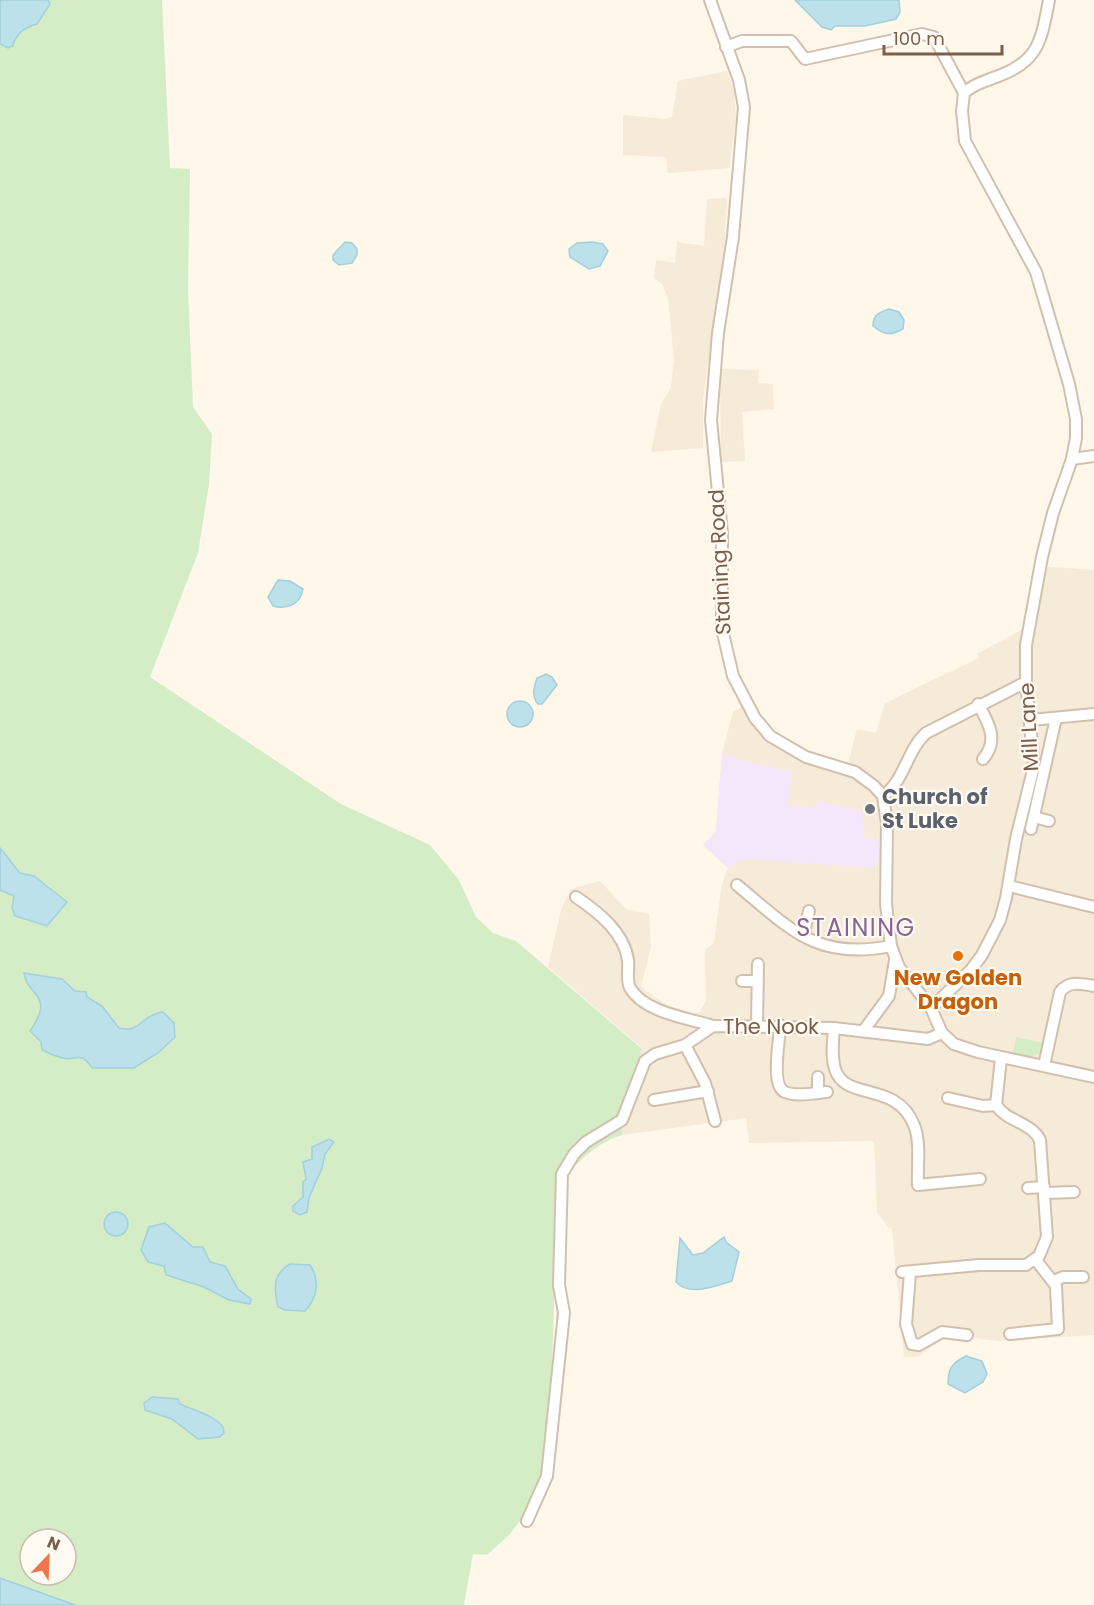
<svg xmlns="http://www.w3.org/2000/svg" width="1094" height="1605" viewBox="0 0 1094 1605" font-family="Poppins,sans-serif">
  <style>
    .residential { fill: #f6ead8 }
    .education { fill: #f4e6fb }
    .green { fill: #d4edc7; fill-rule: evenodd }
    .water { fill: #bce1ea; stroke: #a2d0dc; stroke-width: 1.5 }
    .lines { fill: none; stroke-linecap: round; stroke-linejoin: round }
    .minor-casing { stroke: #d2c0ae; stroke-width: 14 }
    .minor { stroke: #fff; stroke-width: 10 }
    .worship-dot { fill: #6b7280; stroke: #fffbf2; stroke-width: 2 }
    .food-dot { fill: #e8710a; stroke: #fffbf2; stroke-width: 2 }
    .labels { text-anchor: middle; stroke-width: 4.5; stroke-linejoin: round; paint-order: stroke }
    .street-label { font-size: 21px; fill: #7b5e4b; stroke: #fffbf2 }
    .worship-label { font-size: 21px; font-weight: bold; fill: #5b616d; stroke: #fffbf2; text-anchor: start }
    .food-label { font-size: 21px; font-weight: bold; fill: #c56008; stroke: #fffbf2 }
    .quarter-label { font-size: 24px; letter-spacing: 1.5px; fill: #886397; stroke: #fffbf2 }
  </style>
  <rect width="100%" height="100%" fill="#fef7ea"/>
  <g class="residential">
    <path d="M727,71L734,91L736,118L729,168L668,173L666,157L623,155V115L664,119L672,117L678,81Z"/>
    <path d="M727,198L724,254L703,399V448L651,452L661,404L671,388L674,360L668,298L662,284L654,278L656,260L675,263L677,242L704,246L707,199Z"/>
    <path d="M720,369L759,370L758,383L773,384L774,409L742,412L745,461L721,462Z"/>
    <path d="M1040,566L1094,570V1335L998,1341L952,1335L939,1341L918,1357H904L892,1228H889L877,1213L874,1141L749,1143L746,1118L622,1135L623,1106L642,1048L548,967L561,910L571,889L600,881L626,909L649,914L651,946L641,987L667,1005L692,1013L700,1012L706,1001L705,950L714,943L722,883L728,868L703,845L716,832L722,753L733,712L746,704L780,744L847,768L857,729L876,733L885,703L979,658L977,654L1025,628Z"/>
  </g>
  <path class="education" d="M722,753L751,763L792,771L788,805L816,808L817,801L862,811L864,838L879,839L878,868L742,859L728,868L703,845L716,832Z"/>
  <g class="green">
    <path d="M0,0H162L170,168L190,169L188,290L193,407L212,434L209,484L198,553L150,677L341,804L430,845L459,880L476,917L493,933L516,941L642,1049L623,1106L622,1135C594,1144 577,1163 558,1184L551,1394L542,1476L531,1506L510,1534L487,1555L473,1554L464,1605H0ZM30,1539H66V1575H30Z"/>
    <path d="M1016,1037L1044,1043L1042,1053L1030,1057L1013,1053Z"/>
  </g>
  <g class="water">
    <path d="M0,0H48L50,4L37,24C25,27 16,33 13,46L8,48L0,44Z"/>
    <path d="M795,0H899L900,12L896,19L865,26H835L831,30L822,27Z"/>
    <path d="M345,242L352,243L357,249V255L352,263L339,265L333,260V255Z"/>
    <path d="M592,242L603,244L608,251L600,266L589,269L570,257L569,249L577,243Z"/>
    <path d="M889,309L899,312L904,320L903,329C890,336 884,335 873,326C873,315 878,313 889,309Z"/>
    <path d="M278,580L290,581L303,589C301,604 287,610 273,606L268,597Z"/>
    <path d="M546,674L552,677L557,685L542,704H538C531,696 534,687 537,678Z"/>
    <circle cx="520" cy="714" r="13"/>
    <path d="M0,848L20,873L34,876L67,902L47,926L15,916L12,908L14,896L0,890Z"/>
    <path d="M24,973L62,979L75,991L86,992L87,997L102,1006L119,1028C140,1034 142,1014 163,1012L174,1023L175,1037L158,1053L134,1068H92C80,1049 77,1062 62,1058C55,1056 48,1053 42,1050L41,1042L30,1031C56,994 27,997 24,973Z"/>
    <path d="M329,1139L334,1142L325,1154L322,1168L309,1198L307,1212L300,1215L293,1211V1206L303,1197V1182L306,1179L303,1162L312,1159V1147Z"/>
    <circle cx="116" cy="1224" r="12"/>
    <path d="M165,1223L193,1247H203L210,1262L225,1266L238,1289L251,1299L250,1304L229,1300L204,1287L166,1275L164,1266L148,1262L141,1250L149,1227Z"/>
    <path d="M724,1237L726,1242L739,1252L732,1281C715,1286 690,1297 676,1282L680,1238L693,1255L703,1253Z"/>
    <path d="M290,1264L310,1265C320,1280 318,1297 305,1311L285,1310L278,1307C274,1290 272,1274 290,1264Z"/>
    <path d="M966,1356L982,1361L987,1374L983,1382L965,1393L948,1384C948,1368 952,1363 966,1356Z"/>
    <path d="M152,1397L178,1399L180,1404C195,1411 212,1414 223,1427L224,1433L220,1437L198,1439L172,1419L145,1410L144,1403Z"/>
    <path d="M0,1578L75,1605H0Z"/>
  </g>
  <g class="lines">
    <defs>
      <g id="minor">
        <path d="M710,0L739,80L744,107L733,237L718,333L711,420L722,533V629L733,676L755,718L770,736L806,757L855,772L874,786L883,796L887,824L886,904L891,946L899,967L931,1008L942,1033L954,1044L978,1052L1094,1077"/>
        <path d="M726,47L742,41H791L805,59L922,34L934,37L964,93"/>
        <path d="M1072,459L1094,456"/>
        <path d="M978,704C989,723 999,741 983,759"/>
        <path d="M1031,720L1094,714"/>
        <path d="M883,796C904,782 907,750 926,733L1026,682"/>
        <path d="M1034,817L1049,821"/>
        <path d="M1031,829L1056,718"/>
        <path d="M737,885C790,929 817,961 891,946"/>
        <path d="M1009,886L1094,907"/>
        <path d="M576,897C598,912 624,932 628,960C629,968 626,980 630,988C645,1013 688,1018 713,1026"/>
        <path d="M803,936L809,911"/>
        <path d="M742,981H757"/>
        <path d="M931,1008L970,971L982,955L1000,920L1006,898L1016,839L1034,766L1026,682V645L1042,557L1053,513L1072,459L1076,438V419L1069,384L1036,272L965,141L962,111L964,93C972,85 983,82 993,78C1038,63 1041,43 1049,0"/>
        <path d="M757,1025L758,964"/>
        <path d="M780,1025C780,1039 770,1086 785,1092C796,1097 815,1093 827,1092"/>
        <path d="M834,1028C833,1041 831,1056 835,1069C845,1102 896,1080 914,1125C921,1142 917,1166 918,1185L980,1179"/>
        <path d="M864,1030L889,996L895,960"/>
        <path d="M685,1045L705,1083L715,1121"/>
        <path d="M1044,1066L1060,992C1069,980 1081,984 1094,986"/>
        <path d="M818,1093V1077"/>
        <path d="M948,1098L983,1106L996,1105L1001,1058"/>
        <path d="M654,1100L708,1091"/>
        <path d="M1028,1188L1044,1187"/>
        <path d="M1045,1193L1074,1192"/>
        <path d="M902,1272L979,1265H1026L1039,1256L1047,1237L1040,1140C1031,1122 1007,1122 996,1105"/>
        <path d="M910,1273L906,1324L912,1344L919,1345L942,1332L967,1335"/>
        <path d="M1054,1281L1063,1277H1083"/>
        <path d="M1010,1334L1058,1329L1056,1286L1036,1260"/>
        <path d="M527,1521L547,1476L564,1313L559,1285L562,1174L574,1154L586,1142L622,1120L645,1061L655,1054L685,1045L713,1026L834,1028L928,1039L942,1033"/>
      </g>
    </defs>
    <use href="#minor" class="minor-casing"/>
    <use href="#minor" class="minor"/>
  </g>
  <circle class="worship-dot" cx="870" cy="809" r="6"/>
  <circle class="food-dot" cx="958" cy="956" r="6"/>
  <g class="labels">
    <g class="street-label">
      <text transform="translate(720 562) rotate(-93)" y="7">Staining Road</text>
      <text transform="translate(1029 727) rotate(-93)" y="7">Mill Lane</text>
      <text x="771" y="1034">The Nook</text>
    </g>
    <g class="worship-label">
      <text x="882" y="804">Church of<tspan x="882" dy="24">St Luke</tspan></text>
    </g>
    <g class="food-label">
      <text x="958" y="985">New Golden<tspan x="958" dy="24">Dragon</tspan></text>
    </g>
    <g class="quarter-label">
      <text x="856" y="936">STAINING</text>
    </g>
  </g>
  <g transform="translate(48 1557) rotate(23)"><circle r="28" fill="#fffbf2" stroke="#cabcaf" stroke-width="1.5"/>
  <path d="M0-4.5L10 22L0 15L-10 22Z" fill="#ee7649"/>
  <text y="-9" font-size="16" font-weight="bold" text-anchor="middle" fill="#7b5e4b">N</text>
  </g>
  <path d="M884 45v9h118v-9" fill="none" stroke="#7b5e4b" stroke-width="3"/>
  <text x="893" y="45" font-size="18" fill="#7b5e4b" stroke="#fffbf2" stroke-width="4.5" paint-order="stroke">100 m</text>
</svg>
